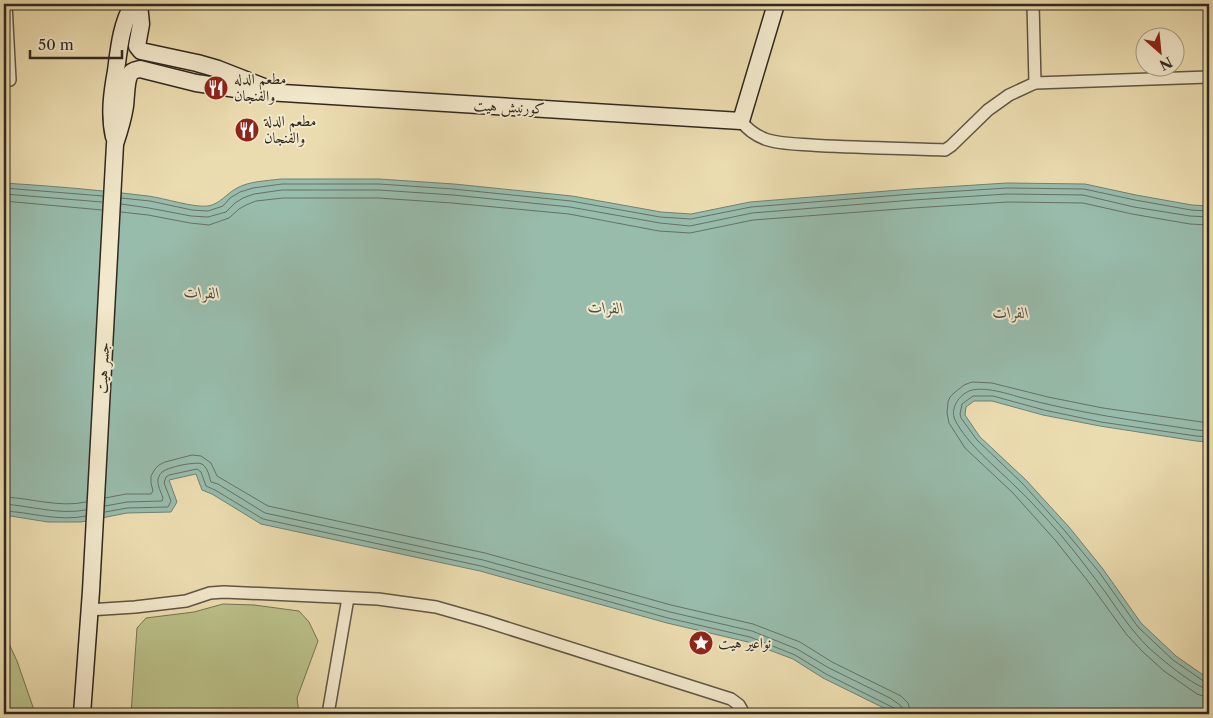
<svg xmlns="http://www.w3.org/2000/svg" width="1213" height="718" viewBox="0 0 1213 718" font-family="'Libre Caslon Text',Amiri,serif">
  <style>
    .green { fill: #bac089; stroke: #767454 }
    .water { fill: #98bcac; stroke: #6f8174 }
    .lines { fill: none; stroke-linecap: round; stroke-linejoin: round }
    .shore { stroke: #647266; stroke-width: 1 }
    .street-casing { stroke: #605643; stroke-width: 14 }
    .secondary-casing { stroke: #31291f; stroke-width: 19 }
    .street { stroke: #f2e8cb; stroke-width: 11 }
    .secondary { stroke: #f2e8cb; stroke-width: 16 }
    .labels { text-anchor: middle; stroke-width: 4; stroke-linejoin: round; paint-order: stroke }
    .poi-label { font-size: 15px; fill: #31291f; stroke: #f2e8cb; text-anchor: start }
    .street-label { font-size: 15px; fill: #31291f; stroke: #f2e8cb }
    .water-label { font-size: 16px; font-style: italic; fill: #4b4e42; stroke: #f2e8cb }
  </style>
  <rect width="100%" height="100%" fill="#ebdcaf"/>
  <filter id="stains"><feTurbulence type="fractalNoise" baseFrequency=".004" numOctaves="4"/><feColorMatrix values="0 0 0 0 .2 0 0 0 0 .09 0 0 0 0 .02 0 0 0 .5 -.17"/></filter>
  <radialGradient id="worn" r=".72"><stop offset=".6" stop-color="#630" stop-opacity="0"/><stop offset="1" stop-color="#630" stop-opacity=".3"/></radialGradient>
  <g class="green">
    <path d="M223,604L254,605L299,611L309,622L318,641L297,698L299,714H131L137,628L146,618L194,612Z"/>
    <path d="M4,633L17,661L34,710V714H4Z"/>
  </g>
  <path class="water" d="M281,179H379L454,184L572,196L661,212L691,214L750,202L912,189L1007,183L1085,184L1136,195L1192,205L1209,206V442L1196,441L1100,426L1043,415L992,401H974L966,407L965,415L980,437L1026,480L1069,527L1103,569L1141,623L1176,656L1209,679V714H896L823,678L793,659L748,642L667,623L480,571L261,524L212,494L202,490L196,474L169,480L177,502L171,512L127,513L81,522H48L4,515V183C52,186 100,190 148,196C164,198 194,208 208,206C220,204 226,194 237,188C250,181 266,181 281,179Z"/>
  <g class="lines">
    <g class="shore">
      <path d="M4,188L103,196"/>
      <path d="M4,194L102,202"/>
      <path d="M121,198L150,201L192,210L208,211L223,206L230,198L240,192L253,188L282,184H379L453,189L571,201L660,217L691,219L751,207L912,194L1007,188L1084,189L1135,200L1191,210L1209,211"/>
      <path d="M4,201L102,210"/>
      <path d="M121,204L149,208L191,216L208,217L226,212L235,203L243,198L254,194L282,190H379L453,195L570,207L660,223L690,226L752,213L913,200L1007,194L1083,195L1134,207L1190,216L1209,217"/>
      <path d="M121,212L148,215L190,223L209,225L229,218L239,209L246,205L256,201L283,198H378L452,203L569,214L659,231L690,233L753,220L913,208L1008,202L1083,203L1132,214L1190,224L1209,225"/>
      <path d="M1209,423L1103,408L1048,397L992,383L972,382L964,385L954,393L950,397L948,402L947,413L949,423L965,448L1013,493L1055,540L1087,580L1127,635L1143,652L1164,671L1197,694L1203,696L1209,697"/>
      <path d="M1209,431L1197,430C1137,421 1077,413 1019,397C1006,393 979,385 967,392C958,397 950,409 955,420C967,444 997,468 1016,487C1031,501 1046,518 1060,534C1076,553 1091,573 1106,593C1119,612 1132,631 1148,647C1159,657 1196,689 1209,689"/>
      <path d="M1209,437L1196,436L1101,422L1044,410L993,396H973L962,404L960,414L961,418L977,440L1023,484L1065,531L1099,572L1138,627L1173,660L1205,682L1209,683"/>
      <path d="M4,497C31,498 59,508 86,502"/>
      <path d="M105,498L126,494H151L153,491L151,483V476L155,469L159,465L165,462L192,455L201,456L211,463L217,476L268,506L485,553L671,605L753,624L800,642L832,662L901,696L908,703L911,714"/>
      <path d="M4,504C31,506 59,515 86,510"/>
      <path d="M105,506L127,502L162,501L163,498C161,492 157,485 158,479C159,476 160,474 162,472C168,467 196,461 202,464C208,468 209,476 211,482L218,484L265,513L483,560L670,612L752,631L797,649L829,668L890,698L900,705L903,709V714"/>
      <path d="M4,511C30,512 59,522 86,516"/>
      <path d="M105,512L127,508L168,507L171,501L164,483L166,477L169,475L197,469L201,472L206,486L215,490L263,519L481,566L668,618L750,637L795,655L826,674L894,708L897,710V714"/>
    </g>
    <defs>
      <g id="street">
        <path d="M6,4L10,80"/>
        <path d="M1035,83L1209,77"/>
        <path d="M741,121C747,129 755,135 765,139C779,144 796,144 811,145C855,148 900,148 945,150L951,146L988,110L1009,95L1035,83L1033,4"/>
        <path d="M88,610L135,607L186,601L210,593L224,592L378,599L436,607L485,621L731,699L739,705L744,714"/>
        <path d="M328,714L348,598"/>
      </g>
      <g id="secondary">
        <path d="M139,4L141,24L137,46L141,51L197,63L218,69L264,87"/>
        <path d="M114,137C109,115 112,93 116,71C119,48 121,25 133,4"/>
        <path d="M82,714L91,591L115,144C119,132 123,119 125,106C126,98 126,80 130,74C132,70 136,70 140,69L196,83L250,91L741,121L776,4"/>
      </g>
    </defs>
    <use href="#street" class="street-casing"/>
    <use href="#secondary" class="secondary-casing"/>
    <use href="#street" class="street"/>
    <use href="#secondary" class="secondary"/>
  </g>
  <defs>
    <symbol id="restaurant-disc" viewBox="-11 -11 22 22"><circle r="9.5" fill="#8f2418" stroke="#f2e8cb"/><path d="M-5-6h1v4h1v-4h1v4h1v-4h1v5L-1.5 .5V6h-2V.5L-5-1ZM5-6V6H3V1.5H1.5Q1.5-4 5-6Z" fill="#fff"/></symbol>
    <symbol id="sight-disc" viewBox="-11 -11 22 22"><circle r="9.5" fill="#8f2418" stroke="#f2e8cb"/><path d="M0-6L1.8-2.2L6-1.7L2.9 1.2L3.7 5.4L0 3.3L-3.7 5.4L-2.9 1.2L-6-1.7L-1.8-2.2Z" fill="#fff"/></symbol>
  </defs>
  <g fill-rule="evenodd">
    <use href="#restaurant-disc" x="202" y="74" width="28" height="28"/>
    <use href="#restaurant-disc" x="233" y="116" width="28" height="28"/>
    <use href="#sight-disc" x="687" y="629" width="28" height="28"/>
  </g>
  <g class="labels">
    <g class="poi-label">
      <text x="234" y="84">مطعم الدله<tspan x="234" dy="17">والفنجان</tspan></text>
      <text x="264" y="126">مطعم الدلة<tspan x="264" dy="17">والفنجان</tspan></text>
      <text x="718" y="648">نواعير هيت</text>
    </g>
    <g class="street-label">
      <text transform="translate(509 107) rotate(3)" y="5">كورنيش هيت</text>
      <text transform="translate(103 368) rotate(-87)" y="5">جسر هيت</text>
    </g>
    <g class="water-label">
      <text transform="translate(202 292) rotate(2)" y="6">الفرات</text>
      <text transform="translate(606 307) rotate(2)" y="6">الفرات</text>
      <text transform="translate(1011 312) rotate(1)" y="6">الفرات</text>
    </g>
  </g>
  <rect width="1213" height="718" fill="none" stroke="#ebdcaf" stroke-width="20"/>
  <rect x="5" y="5" width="1203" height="708" fill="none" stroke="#31291f" stroke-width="2.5"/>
  <rect x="10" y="10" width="1193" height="698" fill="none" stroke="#31291f"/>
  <g transform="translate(1160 52) rotate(153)"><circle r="24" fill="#f2e8cb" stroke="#a59c86"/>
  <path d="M0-4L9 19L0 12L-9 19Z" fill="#8f2418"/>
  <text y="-8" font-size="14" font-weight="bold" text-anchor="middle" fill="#31291f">N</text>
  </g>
  <path d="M30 50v8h92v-8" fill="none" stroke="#31291f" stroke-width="2.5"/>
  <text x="38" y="50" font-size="15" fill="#31291f" stroke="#f2e8cb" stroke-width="4" paint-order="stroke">50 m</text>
  <rect width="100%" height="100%" filter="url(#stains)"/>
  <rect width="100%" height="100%" fill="url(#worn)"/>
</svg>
